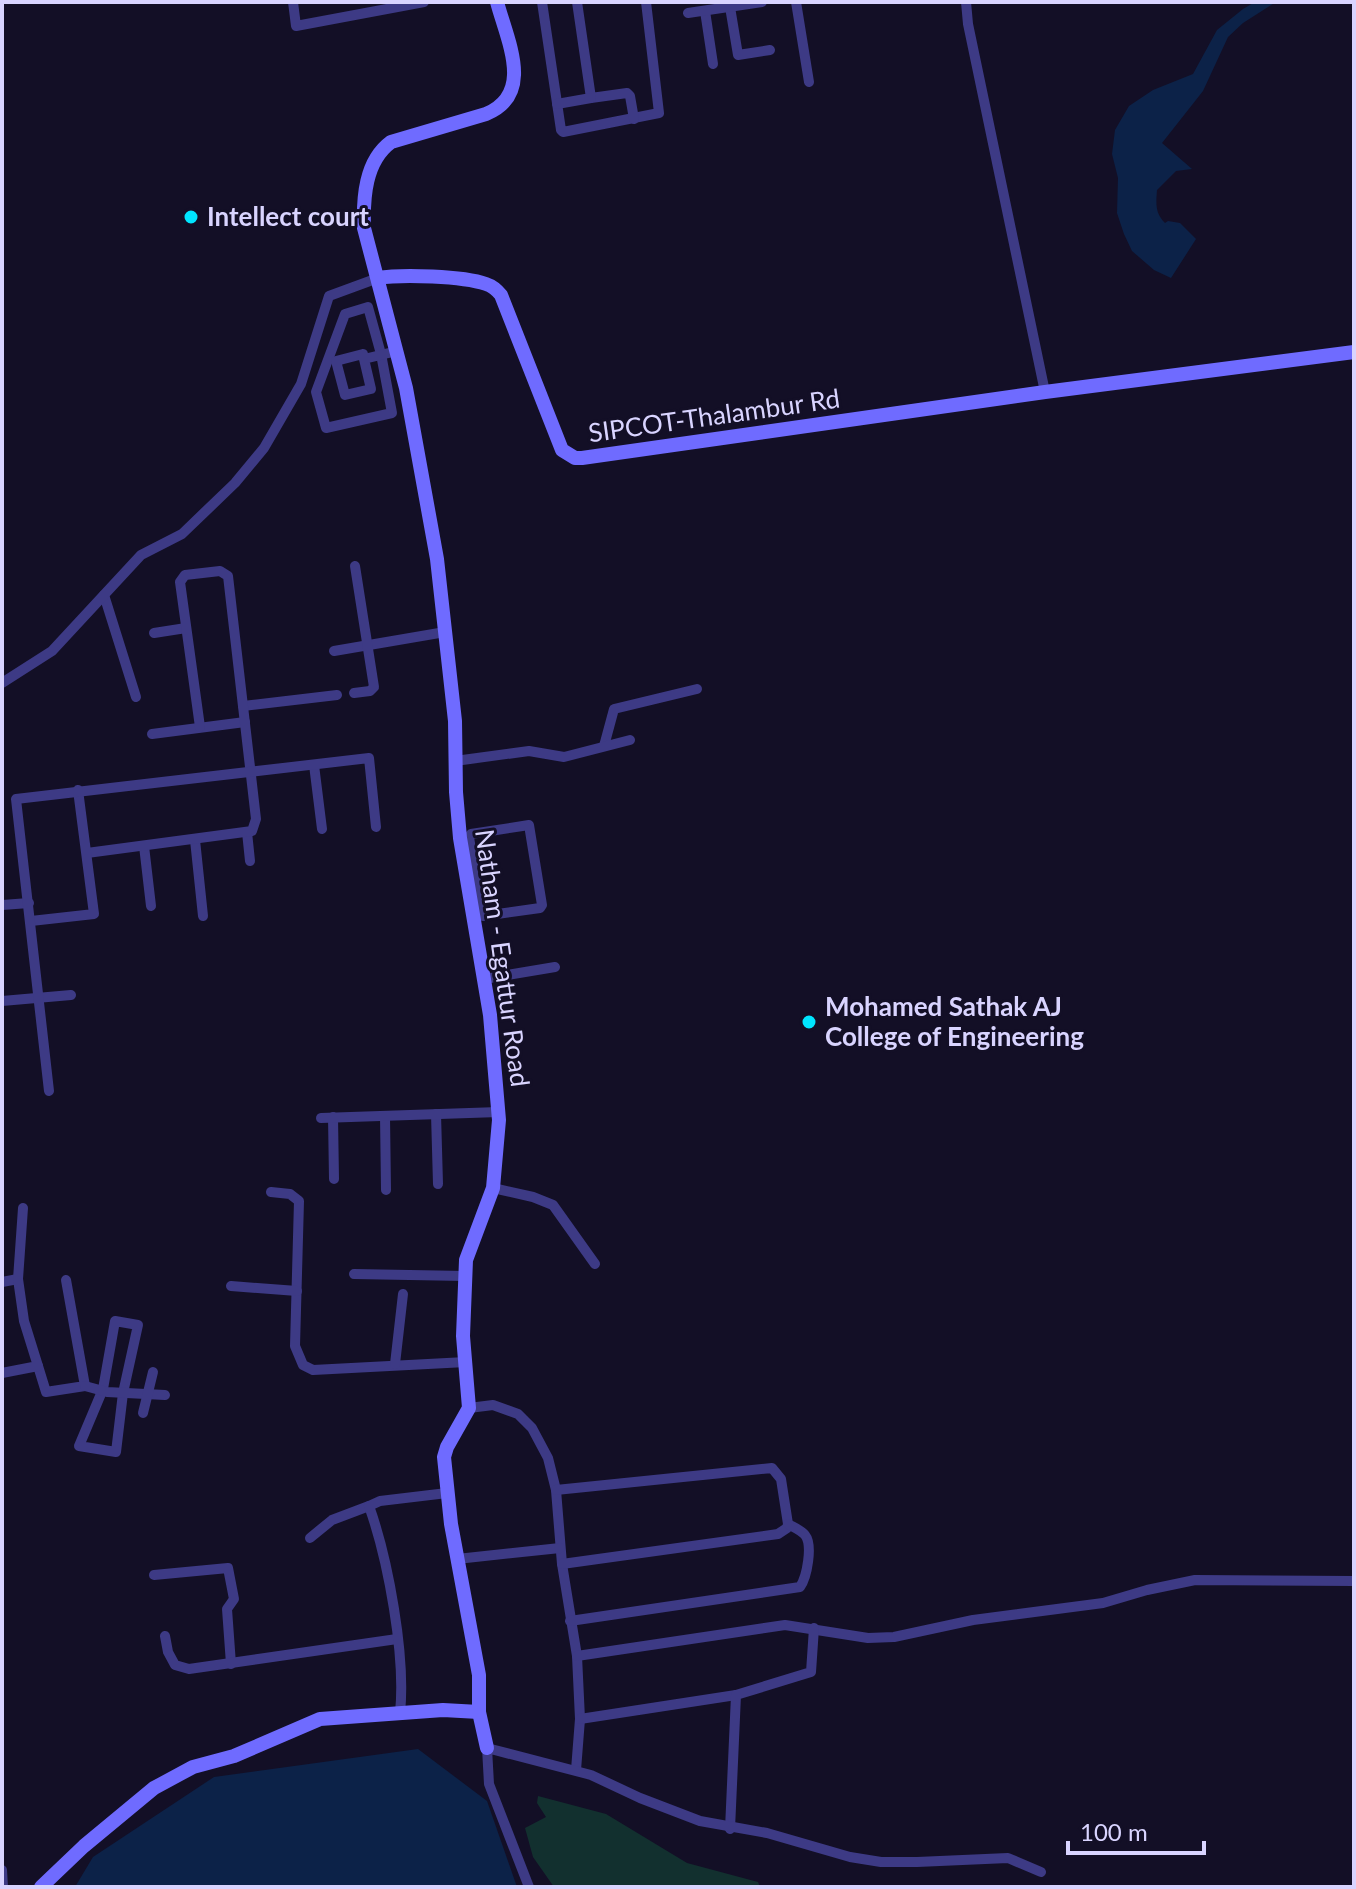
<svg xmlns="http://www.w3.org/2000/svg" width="1356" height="1889" viewBox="0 0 1356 1889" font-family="Lato,sans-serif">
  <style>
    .green { fill: #12302f }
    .water { fill: #0c2248 }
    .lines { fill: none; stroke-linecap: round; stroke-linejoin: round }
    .street { stroke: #3d3a85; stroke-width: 10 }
    .secondary { stroke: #6f6bff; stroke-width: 14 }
    .poi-dot { fill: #00e5ff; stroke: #130f26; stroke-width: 3 }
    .labels { text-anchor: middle; stroke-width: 6; stroke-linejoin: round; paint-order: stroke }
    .poi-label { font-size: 26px; font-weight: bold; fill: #d9d4ff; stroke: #130f26; text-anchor: start }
    .street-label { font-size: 26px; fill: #d9d4ff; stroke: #130f26 }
  </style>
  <rect width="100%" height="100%" fill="#130f26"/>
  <path class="green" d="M538,1796L606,1814L687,1863L758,1882L760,1887H554L533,1857L525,1828L546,1817L537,1803Z"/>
  <g class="water">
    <path d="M1255,2H1276L1243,23L1228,37L1203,91L1162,143L1192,169L1176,171L1157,190C1156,204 1155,213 1165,223L1168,221L1180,223L1196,239L1171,278L1154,270L1132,251L1124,234L1117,213L1118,178L1112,154L1115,130L1129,106L1153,90L1193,74L1217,30L1243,9Z"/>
    <path d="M418,1749L487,1801L517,1887H75L93,1857L214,1777Z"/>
  </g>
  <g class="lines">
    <g class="street">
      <path d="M293,2L296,26L424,2"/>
      <path d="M542,2L561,130L563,132L659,113L646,2"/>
      <path d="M577,2L591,98L627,93L630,96L634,119"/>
      <path d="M796,2L809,82"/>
      <path d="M966,2L968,24L1045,392"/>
      <path d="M730,7L738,55L770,50"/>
      <path d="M705,11L713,64"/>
      <path d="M688,13L762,2"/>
      <path d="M557,104L591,98"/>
      <path d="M368,307L381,354L392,413L326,428L316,392L345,314Z"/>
      <path d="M364,359L363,354L336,361L345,395L371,389L364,359L397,351"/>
      <path d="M104,595L136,697"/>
      <path d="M154,633L186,628"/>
      <path d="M334,651L445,632"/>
      <path d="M2,683L52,651L141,555L182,534L235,483L264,448L301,384L329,296L378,278"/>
      <path d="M354,693L370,691L374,687L355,566"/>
      <path d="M243,706L337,695"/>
      <path d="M152,734L245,722"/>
      <path d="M604,746L614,709L697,689"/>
      <path d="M455,761L529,751L564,757L630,740"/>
      <path d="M314,765L322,829"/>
      <path d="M247,832L250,861"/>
      <path d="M195,840L203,916"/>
      <path d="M144,846L151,906"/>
      <path d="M87,853L252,831L256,819L228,576L220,571L185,575L180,582L200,727"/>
      <path d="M2,905L29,903"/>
      <path d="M472,910L481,913L469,837L471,834L529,825L542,905L540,908L483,916L481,913"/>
      <path d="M31,921L94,914L78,790"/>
      <path d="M484,979L555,967"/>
      <path d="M2,1001L71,995"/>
      <path d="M49,1091L16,799L369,758L376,827"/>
      <path d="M436,1114L438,1184"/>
      <path d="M385,1116L386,1190"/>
      <path d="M333,1117L334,1179"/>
      <path d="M321,1118L499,1112"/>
      <path d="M493,1188L533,1197L553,1205L595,1264"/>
      <path d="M271,1192L290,1194L299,1201L295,1346L303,1365L313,1370L466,1362"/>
      <path d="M354,1274L465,1276"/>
      <path d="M2,1282L18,1279"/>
      <path d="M231,1286L297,1291"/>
      <path d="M115,1321L138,1325L123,1393L116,1452L79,1446L103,1389Z"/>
      <path d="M395,1364L403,1294"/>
      <path d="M38,1366L46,1392L85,1386L66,1280"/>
      <path d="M2,1373L38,1366L24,1321L18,1279L23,1208"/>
      <path d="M85,1386L107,1392L165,1395"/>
      <path d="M469,1408L493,1405L518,1414L532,1428L548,1458L556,1490L562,1564L577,1656L580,1719L576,1770"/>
      <path d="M143,1413L153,1372"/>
      <path d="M556,1490L772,1468L781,1479L788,1524L787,1528L778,1534L562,1564"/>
      <path d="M310,1538L332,1520L369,1506"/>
      <path d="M457,1559L560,1548"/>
      <path d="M154,1575L228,1568L234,1599L227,1609L231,1664"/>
      <path d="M570,1621L800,1587C807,1577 813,1545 805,1535C801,1530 793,1527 788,1524"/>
      <path d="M165,1636L168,1652L175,1665L189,1669L397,1639"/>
      <path d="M577,1656L785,1625L868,1638L894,1637L973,1620L1103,1603L1147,1590L1195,1580L1354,1581"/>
      <path d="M400,1713C406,1656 388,1559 369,1506L380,1501L447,1493"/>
      <path d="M580,1719L736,1695"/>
      <path d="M730,1829L736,1695L811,1672L814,1628"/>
      <path d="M2,1870L3,1887"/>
      <path d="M529,1887L489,1784L487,1748L591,1775L640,1798L700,1821L767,1833L850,1857L881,1862H917L1008,1858L1041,1872"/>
    </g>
    <g class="secondary">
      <path d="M378,278C402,274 463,276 486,284C492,286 497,290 501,295L562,450L575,458H582L1045,392L1354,352"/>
      <path d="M479,1712L487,1748"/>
      <path d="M41,1887L84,1846L154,1788L193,1767L234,1756L320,1719L443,1710L479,1712V1675L451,1524L444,1457L447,1447L469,1408L463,1336L466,1260L493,1188L499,1120L490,1015L460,838L456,792L455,721L437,559L406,388L364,228C363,198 365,161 391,142L486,114C535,94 507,40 497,2"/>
    </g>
  </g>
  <g class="poi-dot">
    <circle cx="191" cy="217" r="8"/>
    <circle cx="809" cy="1022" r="8"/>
  </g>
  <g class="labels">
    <g class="poi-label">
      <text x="207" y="226">Intellect court</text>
      <text x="825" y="1016">Mohamed Sathak AJ<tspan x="825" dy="30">College of Engineering</tspan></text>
    </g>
    <g class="street-label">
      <text transform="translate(714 416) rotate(-8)" y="9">SIPCOT-Thalambur Rd</text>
      <text transform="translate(502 958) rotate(82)" y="9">Natham - Egattur Road</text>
    </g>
  </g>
  <rect width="1356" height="1889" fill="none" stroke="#d9d4ff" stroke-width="8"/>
  <path d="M1068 1841v12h136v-12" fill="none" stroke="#d9d4ff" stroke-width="4"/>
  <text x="1080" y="1841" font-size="24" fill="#d9d4ff" stroke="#130f26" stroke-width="6" paint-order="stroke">100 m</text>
</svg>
